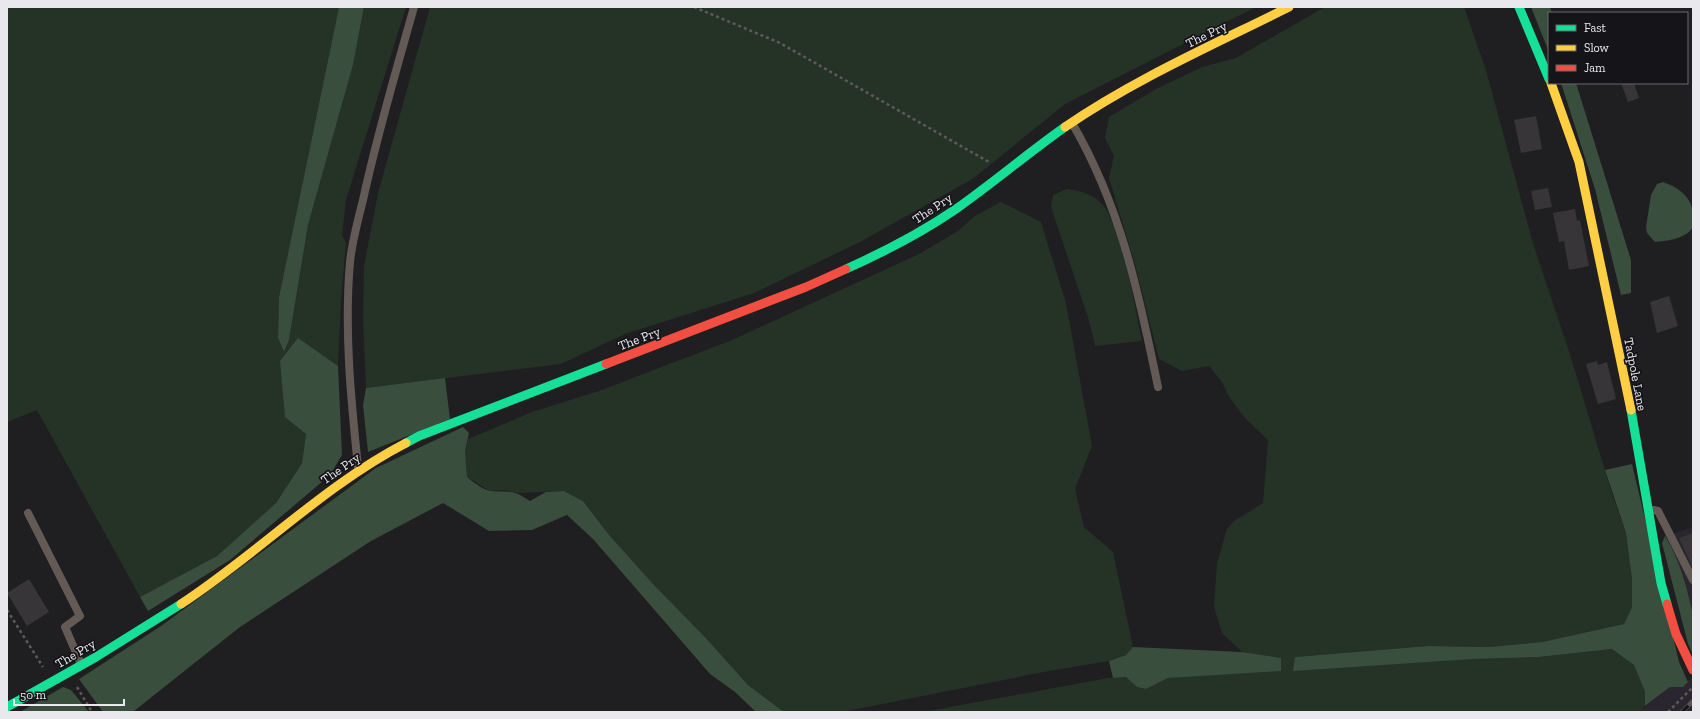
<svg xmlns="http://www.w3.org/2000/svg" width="1700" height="719" viewBox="0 0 1700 719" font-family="'Zilla Slab',serif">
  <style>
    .built { fill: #29262f }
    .green { fill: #253327 }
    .forest { fill: #394e3c }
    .building { fill: #373537 }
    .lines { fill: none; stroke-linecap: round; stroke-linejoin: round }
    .path { stroke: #5f5a58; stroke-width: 2.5; stroke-dasharray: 3 3; stroke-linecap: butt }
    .lane { stroke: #635a56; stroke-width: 8 }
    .fast { stroke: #16e098; stroke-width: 9 }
    .slow { stroke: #ffcf43; stroke-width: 9 }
    .jam { stroke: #f24e42; stroke-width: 9 }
    .rail-casing { stroke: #5a5554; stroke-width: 4.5 }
    .rail { stroke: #151419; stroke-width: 3; stroke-dasharray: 9; stroke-linecap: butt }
    .labels { text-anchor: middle; stroke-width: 3.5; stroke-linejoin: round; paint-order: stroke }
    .street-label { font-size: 13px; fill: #e9e8ec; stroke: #151419 }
  </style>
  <rect width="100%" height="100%" fill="#1f1e21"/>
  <g class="built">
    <path d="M1693,527V655L1662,543L1665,536Z"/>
    <path d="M1693,676V712H1639L1670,687H1683Z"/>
  </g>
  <g class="green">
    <path d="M7,7H339L279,297L278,338L284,352L289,340L308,225L353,65L364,7H406L346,200L342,235L346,243L341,300L338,366L298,339L306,434L302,463L276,503L217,556L140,597L37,410L7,422Z"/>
    <path d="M430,7H1256L1065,104L974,178L860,242L754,293L625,334L561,364L366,388L363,319L364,266L378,193Z"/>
    <path d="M1325,7H1464L1486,70L1532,240L1570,354L1612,494L1626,533L1632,579V607L1624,624L1542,642L1489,647L1428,646L1295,657L1472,659L1539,657L1613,649L1634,665L1645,692V706L1639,712H923L1108,678L1126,677L1137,687L1146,689L1168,678L1213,674L1281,658L1242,652L1222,633L1214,607L1217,563L1227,529L1234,521L1263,503L1268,440L1245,418L1229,397L1222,382L1209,366L1182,371L1159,359L1135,264L1109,178L1114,156L1105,138L1109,117L1156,89L1202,67L1236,58Z"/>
    <path d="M1067,189C1078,190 1095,195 1103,205C1124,235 1134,304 1142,341L1095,346L1088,317L1051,207L1053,195Z"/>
    <path d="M1001,202L1041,222L1066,303L1092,446L1075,489L1084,527L1113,552L1133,647L1126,655L1109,661L1049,671L842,712H784L748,685L705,637L654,585L610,536L583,501L564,491L519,493L505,490L490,491L467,477L465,451L468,439L532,412L599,391L732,340L919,254L958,231L975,216Z"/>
  </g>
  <g class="forest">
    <path d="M339,7H364L353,65L308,225L289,340L284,352L278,338L279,297Z"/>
    <path d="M1531,7H1550L1552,13H1549V52Z"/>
    <path d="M1561,83H1576L1631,260V293L1621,295L1595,189Z"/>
    <path d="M1663,182C1680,188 1693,198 1693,216C1693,222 1694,227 1690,231C1682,239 1666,241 1655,242L1647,233L1646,227L1651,195L1657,184Z"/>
    <path d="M298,338L338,366L342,455L330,475L230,560L148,611L140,597L217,556L276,503L302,463L306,434L285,417L280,361Z"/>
    <path d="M445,378L450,419L368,452L363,405L366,388Z"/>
    <path d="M463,427L469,433L465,451L467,477C473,482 483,490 491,491C511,493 511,488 530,501L546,492L564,491L583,501L610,536L654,585L705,637L748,685L784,712H756L735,692L710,674L593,539L567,515L532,530L489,531L443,503L371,541L240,627L134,711L103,712L79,679L161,626L376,468Z"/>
    <path d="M1632,464L1679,662L1688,682L1683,687H1670L1645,706V692L1634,665L1612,649L1539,657L1472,659L1293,671L1295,657L1428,646L1489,647L1542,642L1624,624L1632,607V579L1626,533L1605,470Z"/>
    <path d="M1665,536C1680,560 1687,588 1693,615C1696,627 1693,643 1693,655L1688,644L1662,543Z"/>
    <path d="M1133,647L1242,652L1281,658V671L1168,678L1146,689L1137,687L1126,677L1113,678L1109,661L1126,655Z"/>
    <path d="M63,687L71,690L89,712H20Z"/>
  </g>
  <g class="building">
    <path d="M1621,83H1634L1639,98L1628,102Z"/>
    <path d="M1536,116L1542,149L1521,153L1514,120Z"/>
    <path d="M1548,188L1552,207L1535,210L1531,191Z"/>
    <path d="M1575,209L1577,221L1580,220L1589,266L1569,270L1564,241L1559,242L1553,213Z"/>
    <path d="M1669,296L1678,326L1657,333L1650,302Z"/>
    <path d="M1597,361L1598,365L1607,362L1616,399L1598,404L1586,364Z"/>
    <path d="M1693,533V568L1679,538Z"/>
    <path d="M29,579L49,612L27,626L7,593Z"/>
  </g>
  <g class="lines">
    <g class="path">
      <path d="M694,7L780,43L989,162"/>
      <path d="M7,610L43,667"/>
      <path d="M77,687L92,712"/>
      <path d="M1668,712L1692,688"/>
    </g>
    <g class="lane">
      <path d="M1072,123C1121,207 1139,294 1158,387"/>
      <path d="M358,467C351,400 344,330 350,262C352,242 358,220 363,200C377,135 396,71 414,7"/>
      <path d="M1653,510L1658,511L1693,580"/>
      <path d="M28,513L80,616L65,627L81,664"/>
    </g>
    <g class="fast">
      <path d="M1519,7L1549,79"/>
      <path d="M846,269C884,252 921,233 956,209C993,183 1028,153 1065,127"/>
      <path d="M1631,410L1661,583L1667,604"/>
      <path d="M406,443L419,436L606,364"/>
      <path d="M7,707L96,657L181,604"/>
    </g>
    <g class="slow">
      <path d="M1551,83L1579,162L1631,410"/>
      <path d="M1065,127C1135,79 1213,45 1289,7"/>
      <path d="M181,604C259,553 323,486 406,443"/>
    </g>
    <g class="jam">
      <path d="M606,364L806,287L846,269"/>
      <path d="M1667,604L1676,634L1693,670"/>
    </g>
    <defs>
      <path id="rail" d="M1682,712L1693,701"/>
    </defs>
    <use href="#rail" class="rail-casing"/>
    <use href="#rail" class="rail"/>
  </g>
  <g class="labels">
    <g class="street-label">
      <text transform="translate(1206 34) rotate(-26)" y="5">The Pry</text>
      <text transform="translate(932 208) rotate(-33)" y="5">The Pry</text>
      <text transform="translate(639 338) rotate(-21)" y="5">The Pry</text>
      <text transform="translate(1636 374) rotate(79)" y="5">Tadpole Lane</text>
      <text transform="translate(340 468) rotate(-35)" y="5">The Pry</text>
      <text transform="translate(75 653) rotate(-31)" y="5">The Pry</text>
    </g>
  </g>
  <rect width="1700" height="719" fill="none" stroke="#e9e8ec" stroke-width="16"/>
  <rect x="1548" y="12" width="140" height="72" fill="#151419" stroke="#6a696d"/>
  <rect x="1556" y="25" width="20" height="6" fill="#16e098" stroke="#6a696d"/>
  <text x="1584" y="32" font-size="12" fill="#e9e8ec">Fast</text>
  <rect x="1556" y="45" width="20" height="6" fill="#ffcf43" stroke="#6a696d"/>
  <text x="1584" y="52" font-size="12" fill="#e9e8ec">Slow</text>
  <rect x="1556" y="65" width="20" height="6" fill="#f24e42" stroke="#6a696d"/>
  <text x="1584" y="72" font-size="12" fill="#e9e8ec">Jam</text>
  <path d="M14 699v6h110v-6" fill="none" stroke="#e9e8ec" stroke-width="2"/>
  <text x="20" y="699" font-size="12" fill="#e9e8ec" stroke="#151419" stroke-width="3" paint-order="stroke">50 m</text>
</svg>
